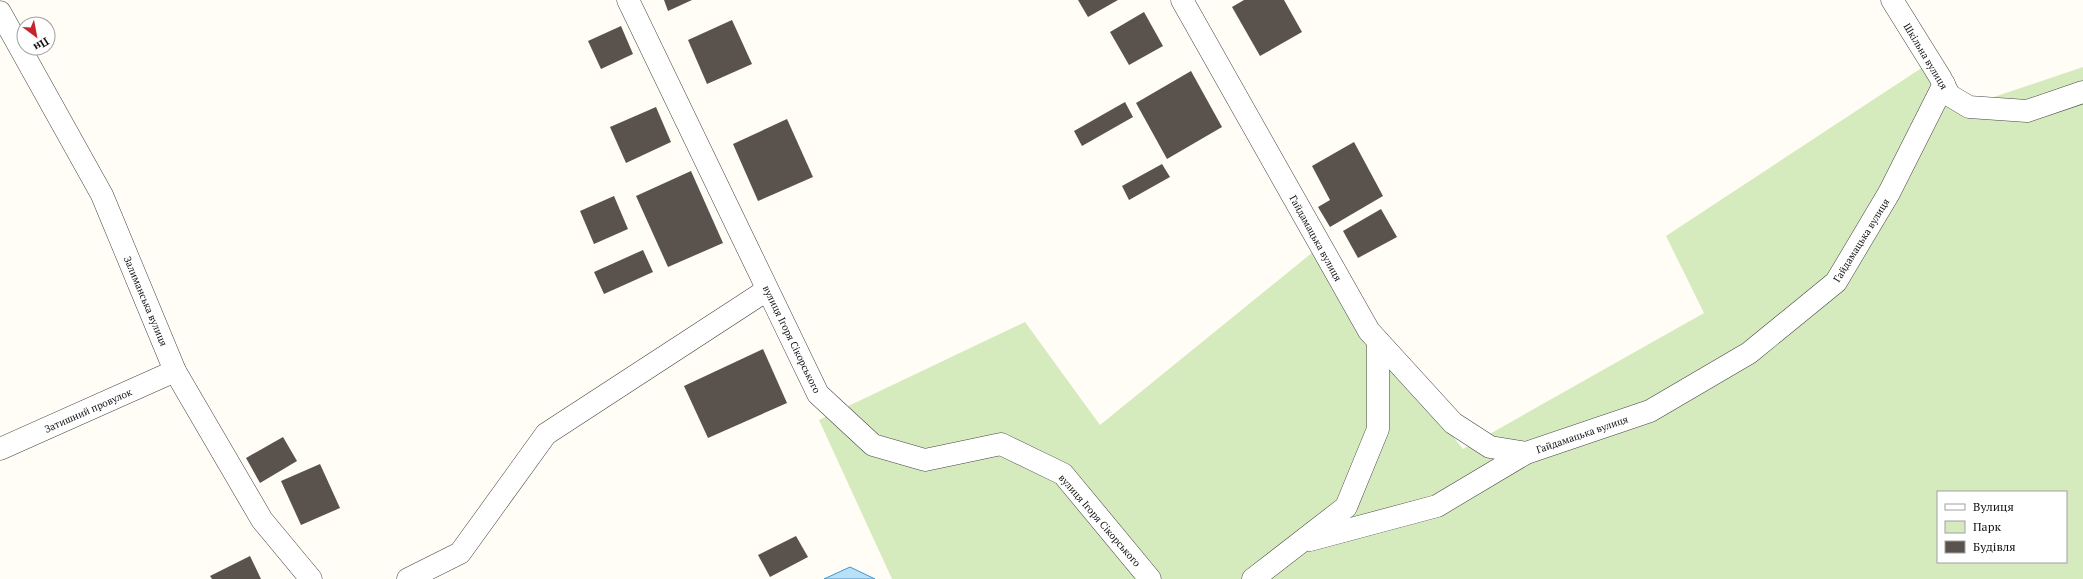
<svg xmlns="http://www.w3.org/2000/svg" width="2083" height="579" viewBox="0 0 2083 579" font-family="'PT Serif',serif">
  <style>
    .green { fill: #d5ebbd; fill-rule: evenodd }
    .water { fill: #b9e0f7; stroke: #3f96cf }
    .building { fill: #5a524d }
    .lines { fill: none; stroke-linecap: round; stroke-linejoin: round }
    .street-casing { stroke: #444; stroke-width: 23 }
    .street { stroke: #fff; stroke-width: 22 }
    .labels { text-anchor: middle; stroke-width: 4; stroke-linejoin: round; paint-order: stroke }
    .street-label { font-size: 10px; fill: #111; stroke: #fff }
  </style>
  <rect width="100%" height="100%" fill="#fffdf5"/>
  <path class="green" d="M1926,65L1973,104L2083,67V579H892L819,420L1025,322L1100,425L1313,252L1378,341L1463,449L1704,313L1666,236ZM1938,492H2066V562H1938Z"/>
  <path class="water" d="M850,567L875,579H824Z"/>
  <g class="building">
    <path d="M664,0H692L668,11Z"/>
    <path d="M1078,0H1118L1088,17Z"/>
    <path d="M1244,0H1284L1302,32L1260,56L1232,7Z"/>
    <path d="M1144,12L1163,46L1129,65L1110,32Z"/>
    <path d="M732,20L752,64L707,84L688,40Z"/>
    <path d="M621,26L633,54L601,69L588,41Z"/>
    <path d="M1191,71L1222,127L1167,159L1136,103Z"/>
    <path d="M1125,102L1133,117L1082,146L1074,131Z"/>
    <path d="M656,107L671,142L626,163L610,127Z"/>
    <path d="M787,119L813,177L758,201L733,144Z"/>
    <path d="M1354,142L1383,196L1330,227L1318,207L1330,200L1312,166Z"/>
    <path d="M1162,164L1170,177L1129,200L1122,186Z"/>
    <path d="M691,171L723,243L668,267L636,196Z"/>
    <path d="M614,196L628,229L594,244L580,211Z"/>
    <path d="M1381,209L1397,237L1358,258L1343,231Z"/>
    <path d="M643,250L653,272L604,294L594,272Z"/>
    <path d="M763,349L787,403L708,438L684,386Z"/>
    <path d="M283,437L297,461L260,483L246,458Z"/>
    <path d="M320,464L340,508L301,525L281,481Z"/>
    <path d="M796,536L808,557L770,577L758,555Z"/>
    <path d="M250,556L261,579H212L210,576Z"/>
  </g>
  <g class="lines">
    <defs>
      <g id="street">
        <path d="M628,0L818,394L873,445L925,460L1001,444L1063,474L1150,579"/>
        <path d="M1182,0L1369,331L1453,423L1490,447L1526,453L1650,411L1749,353L1836,282L1889,193L1944,84"/>
        <path d="M1892,0L1940,77L1949,95L1969,107L2027,111L2083,92"/>
        <path d="M0,12L102,195L175,371L262,520L311,579"/>
        <path d="M0,449L175,371"/>
        <path d="M1310,540L1437,506L1526,453"/>
        <path d="M408,579L460,553L546,434L767,290"/>
        <path d="M1253,579L1346,507L1378,429V341"/>
      </g>
    </defs>
    <use href="#street" class="street-casing"/>
    <use href="#street" class="street"/>
  </g>
  <g class="labels">
    <g class="street-label">
      <text transform="translate(1926 56) rotate(59)" y="4">Шкільна вулиця</text>
      <text transform="translate(1316 238) rotate(61)" y="4">Гайдамацька вулиця</text>
      <text transform="translate(1861 240) rotate(-58)" y="4">Гайдамацька вулиця</text>
      <text transform="translate(146 301) rotate(67)" y="4">Залиманська вулиця</text>
      <text transform="translate(792 339) rotate(64)" y="4">вулиця Ігоря Сікорського</text>
      <text transform="translate(88 410) rotate(-24)" y="4">Затишний провулок</text>
      <text transform="translate(1582 434) rotate(-19)" y="4">Гайдамацька вулиця</text>
      <text transform="translate(1100 520) rotate(49)" y="4">вулиця Ігоря Сікорського</text>
    </g>
  </g>
  <rect x="1937" y="491" width="130" height="72" fill="#ffffff" stroke="#a0a0a0"/>
  <rect x="1945" y="504" width="20" height="6" fill="#ffffff" stroke="#a0a0a0"/>
  <text x="1973" y="511" font-size="12" fill="#111111">Вулиця</text>
  <rect x="1945" y="521" width="20" height="12" fill="#d5ebbd" stroke="#a0a0a0"/>
  <text x="1973" y="531" font-size="12" fill="#111111">Парк</text>
  <rect x="1945" y="541" width="20" height="12" fill="#5a524d" stroke="#a0a0a0"/>
  <text x="1973" y="551" font-size="12" fill="#111111">Будівля</text>
  <g transform="translate(36 36) rotate(148)"><circle r="19" fill="#ffffff" stroke="#a0a0a0"/>
  <path d="M0-3L7 15L0 10L-7 15Z" fill="#c4262e"/>
  <text y="-6" font-size="11" font-weight="bold" text-anchor="middle" fill="#111111">Пн</text>
  </g>
</svg>
